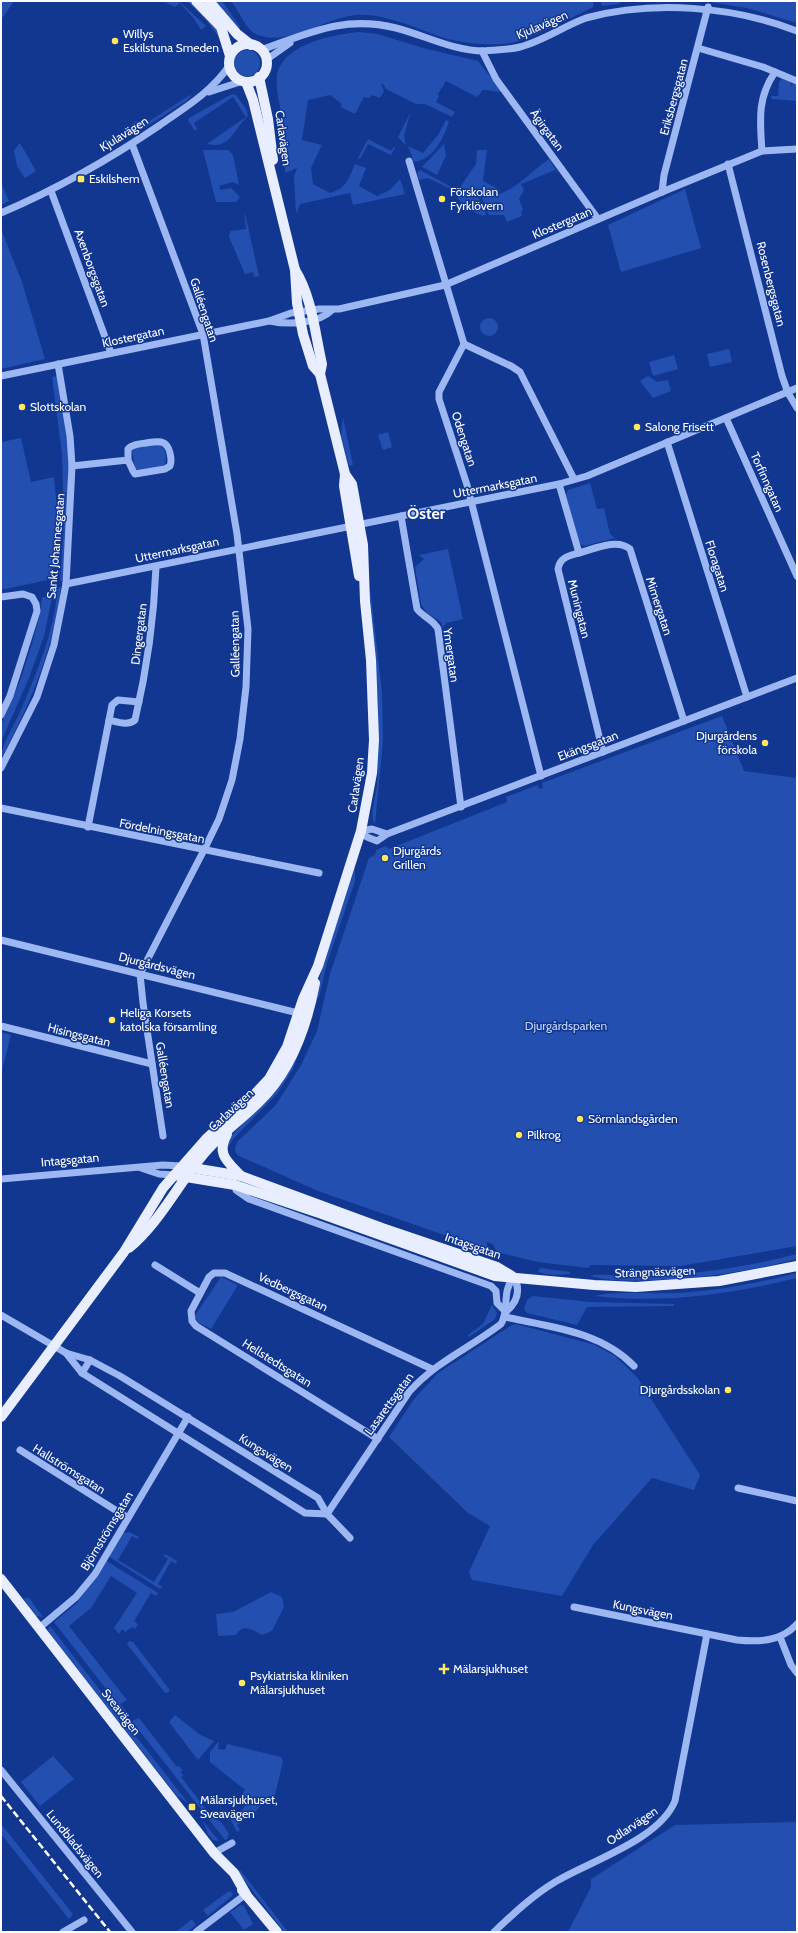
<svg xmlns="http://www.w3.org/2000/svg" width="798" height="1933" viewBox="0 0 798 1933" font-family="Cabin,sans-serif">
  <style>
    .green { fill: #234fb1 }
    .lines { fill: none; stroke-linecap: round; stroke-linejoin: round }
    .minor { stroke: #9db7f2; stroke-width: 7 }
    .major { stroke: #e8eeff; stroke-width: 10 }
    .rail { stroke: #fff; stroke-width: 2.5; stroke-dasharray: 7 3; stroke-linecap: butt }
    .poi-dot { fill: #ffe85e; stroke: #113791; stroke-width: 1.5 }
    .labels { text-anchor: middle; stroke-width: 3; stroke-linejoin: round; paint-order: stroke }
    .street-label { font-size: 12px; fill: #fff; stroke: #113791 }
    .poi-label { font-size: 12px; fill: #fff; stroke: #113791; text-anchor: start }
    .park-label { font-size: 12px; fill: #c4d6fd; stroke: #113791 }
    .district-label { font-size: 16px; font-weight: bold; fill: #fff; stroke: #113791 }
  </style>
  <rect width="100%" height="100%" fill="#113791"/>
  <g class="green">
    <path d="M1,1H14L1,20Z"/>
    <path d="M162,1H179L206,26L201,30L194,19L180,3L175,7Z"/>
    <path d="M187,1H192C199,9 221,29 220,39L207,21Z"/>
    <path d="M213,1L223,2L240,27L238,31Z"/>
    <path d="M230,1H594L593,7C569,19 544,32 518,41C496,48 459,43 438,36C413,27 383,13 356,15C324,18 286,48 256,34C244,28 240,10 230,1Z"/>
    <path d="M600,1H622L618,4L602,6Z"/>
    <path d="M656,1H797V23L747,8L703,1Z"/>
    <path d="M358,32L378,34L423,48L478,61L502,92L483,90L477,97L446,81L438,94L439,96L436,102L455,112L452,117L425,104H416L386,89L383,84H381L384,91L380,98L372,95L369,98L364,97L355,114L341,107L342,104L330,95L308,100L302,140L322,145L311,168L313,184L330,193C347,188 348,179 355,164L366,168L359,186L377,196L390,190L400,179L405,194L353,205L350,193L300,204L296,214L294,177L297,168L285,173C285,160 286,146 285,133C283,115 275,94 277,76C282,44 332,35 358,32Z"/>
    <circle cx="247" cy="63" r="13"/>
    <path d="M782,78L791,82V86L794,83L797,85V101L772,99L771,96H778L779,82Z"/>
    <path d="M232,94L236,95L246,109L248,116C234,128 231,150 207,144L246,117L233,97L194,123L197,129L195,131L188,120L189,118Z"/>
    <path d="M190,95L191,96L186,101L141,130L131,128L132,124L137,121L140,127Z"/>
    <path d="M410,113L404,136L406,146L398,137Z"/>
    <path d="M446,120L449,122C443,139 434,159 414,162L408,146L423,153L438,135Z"/>
    <path d="M368,139L391,151L394,147L395,148L391,155L368,144L360,159L358,158Z"/>
    <path d="M20,143L36,171L25,178L17,166L14,150Z"/>
    <path d="M444,144L446,156L437,175L422,167Z"/>
    <path d="M203,150H228L233,155L239,185L233,182L219,186L220,190L231,188L240,197L236,202H216Z"/>
    <path d="M477,150H487L483,181L500,190C484,193 475,194 460,187L476,164Z"/>
    <path d="M549,159L559,175L555,170L521,184L524,190L519,199L523,209L521,213L522,216L507,222L504,215H489L482,198C514,194 525,176 549,159Z"/>
    <path d="M420,170L455,189L479,198L486,214L484,216L473,212L470,206L464,208L453,190L428,178L419,180L417,173Z"/>
    <path d="M1,183L9,201L1,205Z"/>
    <path d="M685,189L701,248L621,272L608,225Z"/>
    <path d="M244,209L259,276L254,277L253,272L245,274L229,237L230,231L246,229Z"/>
    <path d="M1,229L22,282L45,359L1,369Z"/>
    <circle cx="489" cy="327" r="9"/>
    <path d="M729,349L732,362L710,367L707,354Z"/>
    <path d="M674,355L678,369L653,376L649,362Z"/>
    <path d="M57,376C60,397 66,419 68,440C71,487 67,535 62,582L60,580L64,523L62,454L52,377Z"/>
    <path d="M648,376L657,382L668,380L671,391L653,398L640,381Z"/>
    <path d="M343,417L353,465L349,466L341,436Z"/>
    <path d="M388,432L392,447L383,450L378,435Z"/>
    <path d="M21,438L31,482L54,477L58,519L52,579L1,590V442Z"/>
    <path d="M152,445H161C167,452 167,459 164,466L139,471L135,468L132,451L136,448Z"/>
    <path d="M590,483L597,509L604,508L610,534L615,538L584,546L579,543L566,495L568,490Z"/>
    <path d="M448,549L463,619L446,623L443,628L441,622L426,612L421,604L415,567L424,559L419,555Z"/>
    <path d="M61,586C55,647 29,706 1,759C1,745 14,726 20,712C35,678 56,627 57,590Z"/>
    <path d="M370,589L382,692L383,741L375,824C367,815 381,785 377,771L378,704L369,595Z"/>
    <path d="M42,597L52,598L44,636L29,678L1,742V724L20,681L32,644L40,613Z"/>
    <path d="M722,716L744,771L797,778V1246L680,1266L591,1265L588,1268L538,1262L497,1252L493,1244L486,1242L490,1251L318,1191L237,1155L235,1149L237,1142L276,1105L301,1065L317,1031L330,974L369,858L375,855L376,850L386,846L389,849L507,802L506,797L538,785L539,789L543,788L542,783Z"/>
    <path d="M355,868V881L327,963L319,997L316,999L322,967Z"/>
    <path d="M1,1032L11,1035L1,1074Z"/>
    <path d="M304,1040L293,1069L277,1094L233,1139L226,1151L227,1140L273,1092Z"/>
    <path d="M797,1254V1259C751,1271 704,1278 656,1280C633,1281 612,1282 590,1276C595,1273 623,1276 631,1276C688,1276 743,1268 797,1254Z"/>
    <path d="M540,1268L570,1272V1274L552,1275L538,1272Z"/>
    <path d="M797,1273V1278C732,1294 662,1304 595,1296C606,1291 660,1294 677,1293C717,1291 758,1283 797,1273Z"/>
    <path d="M221,1277L238,1285L211,1329L199,1323L194,1317Z"/>
    <path d="M533,1296L590,1302L674,1304V1306L587,1307L577,1325L527,1313L524,1309L527,1300Z"/>
    <path d="M492,1305L497,1313L495,1319L469,1337L468,1335L483,1324Z"/>
    <path d="M516,1324L595,1345L615,1356L637,1377L700,1475L694,1490L652,1478L593,1545L562,1596L472,1580L469,1572L490,1526L468,1513L389,1437L414,1399L438,1373L512,1325Z"/>
    <path d="M129,1532L139,1537L137,1539L132,1536L118,1560L154,1582L168,1559L164,1556L165,1554L177,1561L176,1564L171,1561L158,1584L162,1587L160,1589L108,1556L123,1533Z"/>
    <path d="M105,1560L158,1593L156,1596L151,1593L134,1621L138,1624L135,1629L132,1627L125,1632L122,1629L119,1634L114,1628L137,1593L111,1576L91,1608L69,1626L127,1700L120,1704L128,1714L127,1716L54,1622L77,1603Z"/>
    <path d="M271,1592L282,1597L284,1607L272,1631L262,1635C253,1630 243,1623 236,1635L218,1636L216,1614L233,1612Z"/>
    <path d="M26,1598H29L43,1617L36,1616L24,1599Z"/>
    <path d="M50,1626L188,1803L177,1796L52,1637L48,1630Z"/>
    <path d="M129,1641L133,1642L169,1689V1692L165,1693L127,1644Z"/>
    <path d="M175,1715L199,1734L214,1741L198,1760L169,1722Z"/>
    <path d="M139,1718L177,1767L179,1766L183,1771H180L183,1775L181,1777L212,1817L222,1823L229,1834L227,1839L225,1840L132,1721Z"/>
    <path d="M218,1742H219L218,1749L225,1750L227,1744L281,1757L283,1761L274,1799L269,1796L256,1811L237,1825L240,1830L237,1832L229,1817L238,1815L246,1805L238,1799L245,1790L210,1762V1752Z"/>
    <path d="M53,1756L74,1779L40,1806L21,1782Z"/>
    <path d="M203,1821L219,1841L213,1840L208,1834Z"/>
    <path d="M797,1822V1932H568L591,1887V1879L675,1825Z"/>
    <path d="M1,1824L73,1914L69,1919L1,1834Z"/>
    <path d="M240,1870L288,1932H284L281,1928L238,1872Z"/>
    <path d="M229,1891L233,1893L232,1896L208,1916L203,1910Z"/>
    <path d="M241,1905L244,1906L253,1924L244,1930L230,1912Z"/>
    <path d="M192,1919L196,1925L187,1932H176Z"/>
  </g>
  <g class="lines">
    <g class="minor">
      <path d="M698,48L763,67L797,81"/>
      <path d="M261,50C309,33 344,15 396,28C424,35 453,51 484,51C495,50 509,50 520,47C543,41 564,26 586,18C653,0 733,6 797,31"/>
      <path d="M482,51L496,79L598,219"/>
      <path d="M266,60L290,43"/>
      <path d="M209,92L243,81"/>
      <path d="M132,144L203,334L237,534L248,629L246,687L240,739L232,780L219,819L204,850L140,974L143,1003L163,1136"/>
      <path d="M762,151C760,121 757,98 775,72"/>
      <path d="M409,161L464,344L439,392V399L467,485L541,776"/>
      <path d="M728,164L782,376L788,393L797,408"/>
      <path d="M51,191L111,353"/>
      <path d="M662,192L664,175L708,7"/>
      <path d="M1,213C57,189 110,159 160,125C186,107 211,92 229,66"/>
      <path d="M270,321C288,325 318,324 332,310"/>
      <path d="M464,344L511,366L520,372L574,479"/>
      <path d="M1,376L269,321L291,313L319,309H339L445,285L662,192L762,151L797,149"/>
      <path d="M726,418L797,576"/>
      <path d="M667,442L747,697"/>
      <path d="M72,466L128,460L133,471L135,474L165,469L170,466C172,461 171,458 170,453C167,439 158,441 146,443C139,444 133,444 128,449V460"/>
      <path d="M559,484L579,553C569,556 560,557 558,569L603,752"/>
      <path d="M401,516L417,609C423,617 434,620 438,629L461,807"/>
      <path d="M579,553C594,549 617,538 630,549L684,721"/>
      <path d="M66,584L559,484L587,476L797,388"/>
      <path d="M1,597L23,594L32,597L36,604L37,611L10,696L1,715"/>
      <path d="M109,720C118,722 128,726 135,720C147,669 154,619 156,567"/>
      <path d="M1,768L37,697L54,645L66,584L72,466L70,436L58,364"/>
      <path d="M1,808L319,873"/>
      <path d="M88,827L112,705L118,700L139,702"/>
      <path d="M361,831L367,837L377,841L387,834L797,678"/>
      <path d="M361,831L372,829L387,834"/>
      <path d="M1,940L302,1014"/>
      <path d="M1,1026L152,1064"/>
      <path d="M141,1168L159,1174L174,1175"/>
      <path d="M1,1179L163,1165L181,1166"/>
      <path d="M235,1185L236,1190L249,1199L491,1286L496,1291L497,1303L506,1312"/>
      <path d="M155,1265L200,1293"/>
      <path d="M1,1315L66,1353L90,1360L120,1376L318,1498L327,1514L350,1538"/>
      <path d="M505,1317C550,1327 600,1331 634,1366"/>
      <path d="M66,1353L82,1373L305,1513L327,1514"/>
      <path d="M82,1373L90,1360"/>
      <path d="M378,1439L196,1326L192,1321L191,1311L209,1277L214,1273H225L432,1369"/>
      <path d="M20,1450L128,1518"/>
      <path d="M738,1488L797,1501"/>
      <path d="M327,1514L409,1392C437,1361 468,1349 501,1324C510,1309 501,1291 514,1277C521,1290 517,1302 506,1312"/>
      <path d="M574,1607L737,1640C758,1642 781,1642 797,1624"/>
      <path d="M39,1628L76,1597L95,1574L188,1417"/>
      <path d="M780,1637L791,1665L797,1673"/>
      <path d="M1,1770L132,1932"/>
      <path d="M214,1853L232,1843"/>
      <path d="M63,1932L84,1920"/>
      <path d="M196,1932L246,1894"/>
      <path d="M494,1932C513,1914 532,1896 555,1882C590,1861 659,1840 675,1801L707,1634"/>
    </g>
    <g class="major">
      <path d="M196,1L221,27L230,56"/>
      <path d="M209,1L237,34L251,45"/>
      <circle cx="248" cy="63" r="19"/>
      <path d="M259,77L268,119L273,160"/>
      <path d="M246,82L253,100L295,270L297,303L303,334L313,366L320,374"/>
      <path d="M345,474L344,486L359,576"/>
      <path d="M227,1134C216,1154 227,1161 241,1176"/>
      <path d="M187,1167L241,1176L382,1228L497,1267L512,1276"/>
      <path d="M174,1175L235,1185L322,1214L495,1276L594,1285L636,1287L719,1281L797,1266"/>
      <path d="M129,1248C159,1223 177,1186 202,1156C218,1136 241,1120 259,1102C292,1070 307,1026 315,983"/>
      <path d="M1,1417L124,1252L163,1188L206,1139L252,1097L269,1079L287,1047L303,999L318,966L361,831L372,773L374,740L371,660L365,601L363,545L352,484L345,474L320,374L322,364C315,333 312,297 295,270"/>
      <path d="M1,1579L214,1853L234,1873L246,1894"/>
      <path d="M242,1890L277,1932"/>
    </g>
    <path class="rail" d="M1,1796L110,1932"/>
  </g>
  <g class="poi-dot">
    <circle cx="115" cy="41" r="4"/>
    <rect x="77" y="175" width="8" height="8" rx="2"/>
    <circle cx="442" cy="199" r="4"/>
    <circle cx="22" cy="407" r="4"/>
    <circle cx="637" cy="427" r="4"/>
    <circle cx="765" cy="743" r="4"/>
    <circle cx="385" cy="858" r="4"/>
    <circle cx="112" cy="1020" r="4"/>
    <circle cx="580" cy="1119" r="4"/>
    <circle cx="519" cy="1135" r="4"/>
    <circle cx="728" cy="1390" r="4"/>
    <path d="M442 1663h4v4h4v4h-4v4h-4v-4h-4v-4h4z"/>
    <circle cx="242" cy="1683" r="4"/>
    <rect x="188" y="1803" width="8" height="8" rx="2"/>
  </g>
  <g class="labels">
    <g class="street-label">
      <text transform="translate(542 25) rotate(-23)" y="4">Kjulavägen</text>
      <text transform="translate(674 97) rotate(-75)" y="4">Eriksbergsgatan</text>
      <text transform="translate(547 130) rotate(54)" y="4">Ägirgatan</text>
      <text transform="translate(124 134) rotate(-32)" y="4">Kjulavägen</text>
      <text transform="translate(283 138) rotate(82)" y="4">Carlavägen</text>
      <text transform="translate(562 223) rotate(-23)" y="4">Klostergatan</text>
      <text transform="translate(92 268) rotate(70)" y="4">Axenborgsgatan</text>
      <text transform="translate(771 284) rotate(76)" y="4">Rosenbergsgatan</text>
      <text transform="translate(204 310) rotate(72)" y="4">Galléengatan</text>
      <text transform="translate(133 337) rotate(-12)" y="4">Klostergatan</text>
      <text transform="translate(464 439) rotate(72)" y="4">Odengatan</text>
      <text transform="translate(767 482) rotate(66)" y="4">Torfinngatan</text>
      <text transform="translate(495 486) rotate(-11)" y="4">Uttermarksgatan</text>
      <text transform="translate(56 546) rotate(-85)" y="4">Sankt Johannesgatan</text>
      <text transform="translate(177 550) rotate(-12)" y="4">Uttermarksgatan</text>
      <text transform="translate(717 566) rotate(72)" y="4">Floragatan</text>
      <text transform="translate(659 606) rotate(72)" y="4">Mimergatan</text>
      <text transform="translate(579 609) rotate(76)" y="4">Muningatan</text>
      <text transform="translate(139 634) rotate(-83)" y="4">Dingergatan</text>
      <text transform="translate(235 644) rotate(-91)" y="4">Galléengatan</text>
      <text transform="translate(451 655) rotate(82)" y="4">Ymergatan</text>
      <text transform="translate(588 746) rotate(-21)" y="4">Ekängsgatan</text>
      <text transform="translate(356 785) rotate(-82)" y="4">Carlavägen</text>
      <text transform="translate(162 831) rotate(11)" y="4">Fördelningsgatan</text>
      <text transform="translate(157 966) rotate(14)" y="4">Djurgårdsvägen</text>
      <text transform="translate(79 1035) rotate(14)" y="4">Hisingsgatan</text>
      <text transform="translate(165 1075) rotate(81)" y="4">Galléengatan</text>
      <text transform="translate(231 1110) rotate(-43)" y="4">Carlavägen</text>
      <text transform="translate(70 1160) rotate(-5)" y="4">Intagsgatan</text>
      <text transform="translate(473 1246) rotate(19)" y="4">Intagsgatan</text>
      <text transform="translate(655 1272) rotate(-2)" y="4">Strängnäsvägen</text>
      <text transform="translate(293 1292) rotate(25)" y="4">Vedbergsgatan</text>
      <text transform="translate(277 1363) rotate(32)" y="4">Hellstedtsgatan</text>
      <text transform="translate(389 1404) rotate(-54)" y="4">Lasarettsgatan</text>
      <text transform="translate(266 1453) rotate(32)" y="4">Kungsvägen</text>
      <text transform="translate(69 1469) rotate(32)" y="4">Hallströmsgatan</text>
      <text transform="translate(107 1531) rotate(-59)" y="4">Björnströmsgatan</text>
      <text transform="translate(643 1610) rotate(11)" y="4">Kungsvägen</text>
      <text transform="translate(121 1712) rotate(52)" y="4">Sveavägen</text>
      <text transform="translate(632 1826) rotate(-34)" y="4">Odlarvägen</text>
      <text transform="translate(75 1844) rotate(51)" y="4">Lundbladsvägen</text>
    </g>
    <g class="poi-label">
      <text x="123" y="38">Willys<tspan x="123" dy="14">Eskilstuna Smeden</tspan></text>
      <text x="89" y="183">Eskilshem</text>
      <text x="450" y="196">Förskolan<tspan x="450" dy="14">Fyrklövern</tspan></text>
      <text x="30" y="411">Slottskolan</text>
      <text x="645" y="431">Salong Frisett</text>
      <text x="757" y="740" text-anchor="end">Djurgårdens<tspan x="757" dy="14">förskola</tspan></text>
      <text x="393" y="855">Djurgårds<tspan x="393" dy="14">Grillen</tspan></text>
      <text x="120" y="1017">Heliga Korsets<tspan x="120" dy="14">katolska församling</tspan></text>
      <text x="588" y="1123">Sörmlandsgården</text>
      <text x="527" y="1139">Pilkrog</text>
      <text x="720" y="1394" text-anchor="end">Djurgårdsskolan</text>
      <text x="453" y="1673">Mälarsjukhuset</text>
      <text x="250" y="1680">Psykiatriska kliniken<tspan x="250" dy="14">Mälarsjukhuset</tspan></text>
      <text x="200" y="1804">Mälarsjukhuset,<tspan x="200" dy="14">Sveavägen</tspan></text>
    </g>
    <g class="park-label">
      <text x="566" y="1030">Djurgårdsparken</text>
    </g>
    <g class="district-label">
      <text x="426" y="519">Öster</text>
    </g>
  </g>
  <rect width="798" height="1933" fill="none" stroke="#ffffff" stroke-width="4"/>
</svg>
